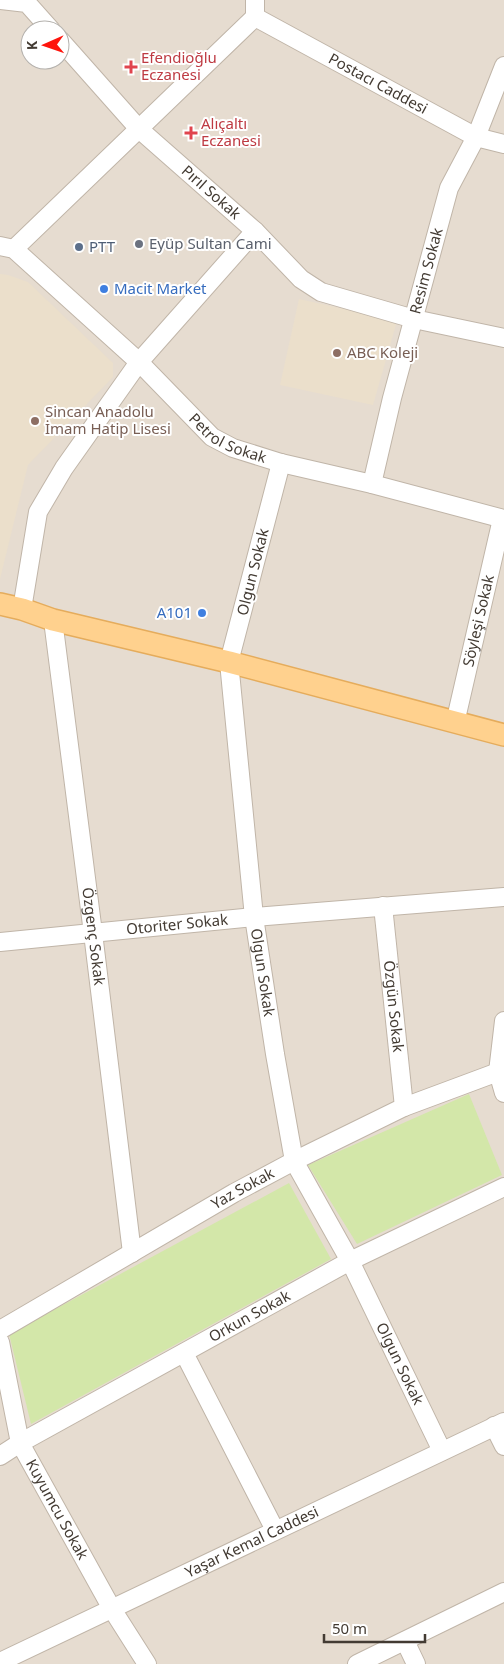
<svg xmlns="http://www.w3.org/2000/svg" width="504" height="1664" viewBox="0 0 504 1664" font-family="'Noto Sans',sans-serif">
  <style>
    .residential { fill: #e6dcd0; fill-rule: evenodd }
    .education { fill: #ebdfcb }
    .green { fill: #d3e7a9 }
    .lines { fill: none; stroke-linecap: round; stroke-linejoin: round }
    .minor-casing { stroke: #c0b5a8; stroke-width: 20 }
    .major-casing { stroke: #e5ac5c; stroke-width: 24 }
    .minor { stroke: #fff; stroke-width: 18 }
    .major { stroke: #ffd18e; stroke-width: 21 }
    .health-dot { fill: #e0444e; stroke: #fff; stroke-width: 2 }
    .worship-dot { fill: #6b7280; stroke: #fff; stroke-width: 2 }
    .service-dot { fill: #5c6f8a; stroke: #fff; stroke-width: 2 }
    .shop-dot { fill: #3f7fe0; stroke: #fff; stroke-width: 2 }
    .education-dot { fill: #8d6e63; stroke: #fff; stroke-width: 2 }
    .labels { text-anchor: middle; stroke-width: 4; stroke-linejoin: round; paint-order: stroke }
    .health-label { font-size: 15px; fill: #be3a42; stroke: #fff; text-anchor: start }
    .street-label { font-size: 15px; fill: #433b33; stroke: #fff }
    .worship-label { font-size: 15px; fill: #5b616d; stroke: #fff; text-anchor: start }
    .service-label { font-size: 15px; fill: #4e5e75; stroke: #fff; text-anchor: start }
    .shop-label { font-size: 15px; fill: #366cbe; stroke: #fff; text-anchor: start }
    .education-label { font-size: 15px; fill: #785e54; stroke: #fff; text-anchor: start }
  </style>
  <rect width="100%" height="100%" fill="#f2ebe2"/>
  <path class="residential" d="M0,0H504V1664H0ZM30,30H60V60H30Z"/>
  <g class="education">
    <path d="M0,274L8,275L28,282L113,363V377L28,465L0,579Z"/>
    <path d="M299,299L397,321L373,405L280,385Z"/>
  </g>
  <g class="green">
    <path d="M469,1094L502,1175L357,1244L308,1165Z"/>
    <path d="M289,1183L331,1259L31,1424L9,1334Z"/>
  </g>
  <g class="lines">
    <defs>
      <g id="minor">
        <path d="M0,0L27,3L51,30"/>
        <path id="s1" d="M255,17L476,137L504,144"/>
        <path id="s2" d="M60,40L139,129L255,231L301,279L321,292L414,319L504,338"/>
        <path id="s3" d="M0,246L14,249L139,362L212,437L233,448L281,463L372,484L504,519"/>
        <path d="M14,249L255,17V0"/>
        <path id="s4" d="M281,463L229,662L254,917L275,1054L294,1161L350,1261L442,1451"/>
        <path id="s5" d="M372,484L392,398L449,188L476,137L504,66"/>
        <path d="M22,609L38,512L64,468L139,362L255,231"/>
        <path id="s6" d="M53,620L93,933L132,1253"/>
        <path id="s7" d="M455,723L502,519"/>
        <path id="s8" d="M383,906L404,1107"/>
        <path id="s9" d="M0,942L254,917L504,897"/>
        <path d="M504,1021L498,1072L504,1093"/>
        <path id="s10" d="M0,1330L234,1193L294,1161L404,1107L498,1072L504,1071"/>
        <path id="s11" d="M0,1342L20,1443L112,1609L147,1664"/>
        <path d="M184,1353L275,1530"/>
        <path d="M494,1426L504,1446"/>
        <path id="s12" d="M0,1456L20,1443L350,1261L504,1187"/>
        <path d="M405,1641L416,1664"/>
        <path id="s13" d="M0,1662L504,1422"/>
        <path d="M357,1664L504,1592"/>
      </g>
      <path id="major" d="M0,604L22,609L53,620L229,662L504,735"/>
    </defs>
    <use href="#minor" class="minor-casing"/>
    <use href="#major" class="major-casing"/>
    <use href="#minor" class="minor"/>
    <use href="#major" class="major"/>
  </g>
  <g class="health-dot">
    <path d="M128.5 59.5h5v5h5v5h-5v5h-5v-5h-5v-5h5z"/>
    <path d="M188.5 125.5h5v5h5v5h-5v5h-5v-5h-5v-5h5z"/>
  </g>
  <circle class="worship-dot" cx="139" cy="244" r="5"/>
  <circle class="service-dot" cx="79" cy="247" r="5"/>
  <g class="shop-dot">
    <circle cx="104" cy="289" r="5"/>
    <circle cx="202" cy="613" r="5"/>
  </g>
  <g class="education-dot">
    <circle cx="337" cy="353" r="5"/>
    <circle cx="35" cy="421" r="5"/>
  </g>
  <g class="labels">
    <g class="health-label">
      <text x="141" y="63">Efendioğlu<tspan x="141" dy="17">Eczanesi</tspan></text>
      <text x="201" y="129">Alıçaltı<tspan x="201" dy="17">Eczanesi</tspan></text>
    </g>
    <g class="street-label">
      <text dy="5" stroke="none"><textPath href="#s1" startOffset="140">Postacı Caddesi</textPath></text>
      <text dy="5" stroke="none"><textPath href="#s2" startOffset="215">Pırıl Sokak</textPath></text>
      <text dy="5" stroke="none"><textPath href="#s5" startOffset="220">Resim Sokak</textPath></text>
      <text dy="5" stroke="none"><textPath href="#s3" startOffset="302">Petrol Sokak</textPath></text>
      <text transform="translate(253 572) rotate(-76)" y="5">Olgun Sokak</text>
      <text dy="5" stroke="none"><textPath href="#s7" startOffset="105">Söyleşi Sokak</textPath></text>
      <text dy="5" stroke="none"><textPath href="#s9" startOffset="178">Otoriter Sokak</textPath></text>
      <text dy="5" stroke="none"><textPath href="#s6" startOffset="319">Özgenç Sokak</textPath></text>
      <text dy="5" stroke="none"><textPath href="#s4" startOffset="518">Olgun Sokak</textPath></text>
      <text dy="5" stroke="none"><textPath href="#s8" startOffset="101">Özgün Sokak</textPath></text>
      <text dy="5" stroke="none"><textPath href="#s10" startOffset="281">Yaz Sokak</textPath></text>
      <text dy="5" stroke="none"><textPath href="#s12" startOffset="286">Orkun Sokak</textPath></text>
      <text dy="5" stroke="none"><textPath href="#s4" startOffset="938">Olgun Sokak</textPath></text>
      <text dy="5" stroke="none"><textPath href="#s11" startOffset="179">Kuyumcu Sokak</textPath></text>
      <text dy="5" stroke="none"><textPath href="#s13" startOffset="279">Yaşar Kemal Caddesi</textPath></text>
    </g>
    <g class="worship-label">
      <text x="149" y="249">Eyüp Sultan Cami</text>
    </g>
    <g class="service-label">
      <text x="89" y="252">PTT</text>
    </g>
    <g class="shop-label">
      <text x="114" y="294">Macit Market</text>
      <text x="192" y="618" text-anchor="end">A101</text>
    </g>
    <g class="education-label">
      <text x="347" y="358">ABC Koleji</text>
      <text x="45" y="417">Sincan Anadolu<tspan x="45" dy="17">İmam Hatip Lisesi</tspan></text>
    </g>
  </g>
  <g transform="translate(45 45) rotate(268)"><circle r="24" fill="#ffffff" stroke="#b4b1ad"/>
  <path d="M0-4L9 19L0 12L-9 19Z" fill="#fe140c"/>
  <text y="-8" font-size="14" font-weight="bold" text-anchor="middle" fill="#433b33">K</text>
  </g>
  <path d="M324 1634v8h101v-8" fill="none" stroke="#433b33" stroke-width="2.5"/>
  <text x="332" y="1634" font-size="15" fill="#433b33" stroke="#ffffff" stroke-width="4" paint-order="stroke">50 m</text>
</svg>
